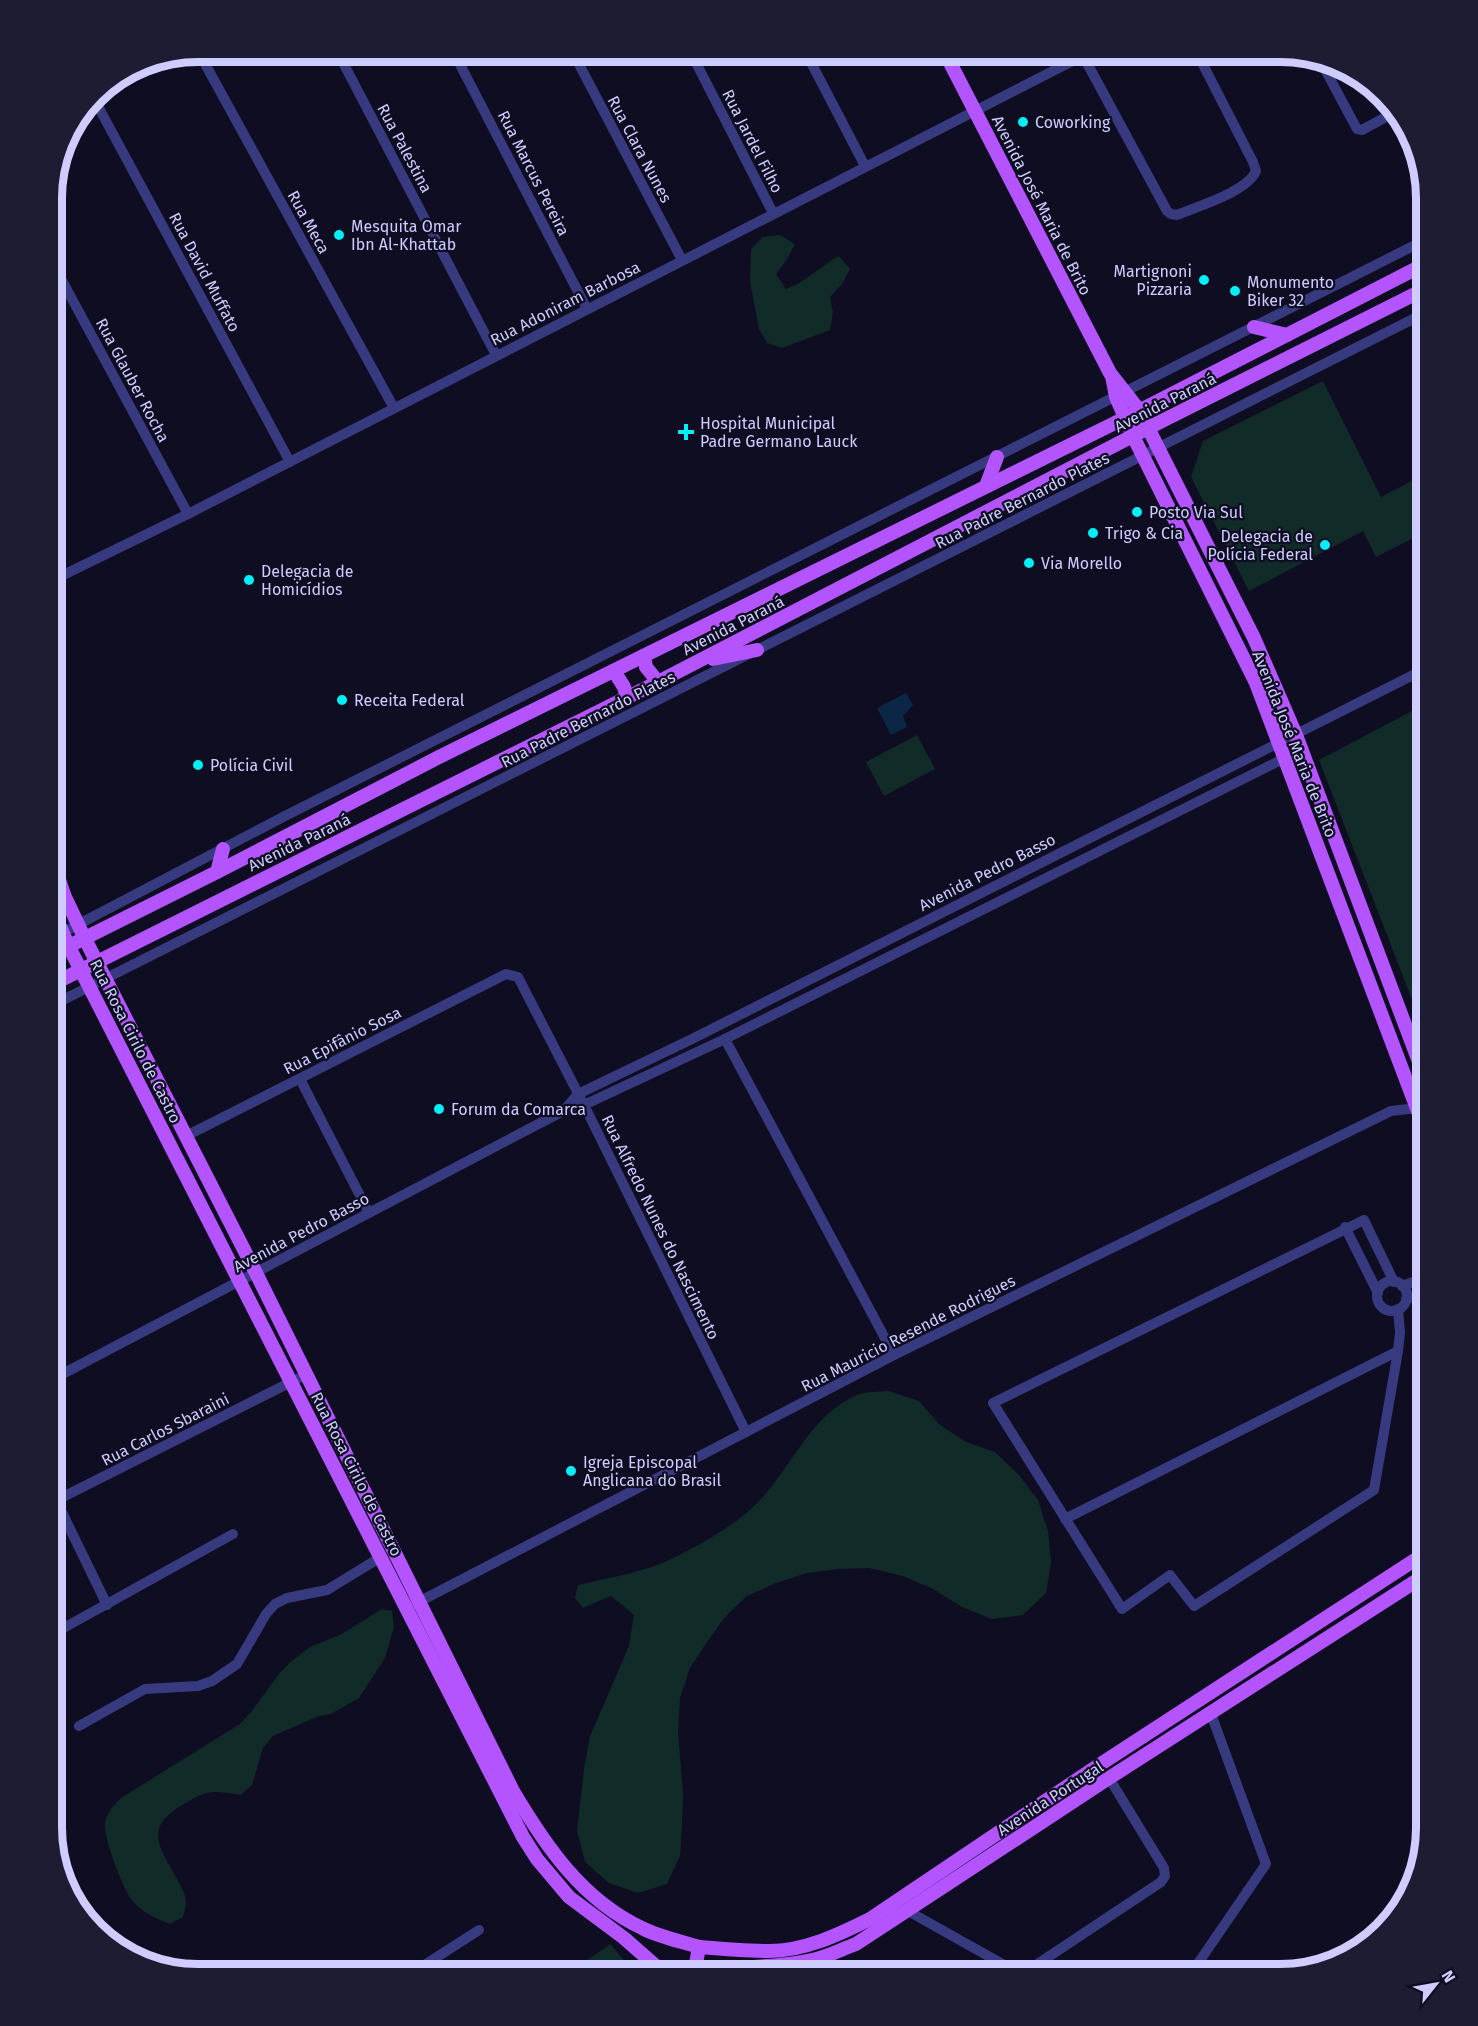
<svg xmlns="http://www.w3.org/2000/svg" width="1478" height="2026" viewBox="0 0 1478 2026" font-family="'Fira Sans',sans-serif">
  <style>
    .green { fill: #102b28 }
    .water { fill: #0c2646 }
    .lines { fill: none; stroke-linecap: round; stroke-linejoin: round }
    .minor { stroke: #383a80; stroke-width: 10 }
    .major { stroke: #b354ff; stroke-width: 14 }
    .poi-dot { fill: #00f0f8; stroke: #0f0d21; stroke-width: 2 }
    .labels { text-anchor: middle; stroke-width: 4.5; stroke-linejoin: round; paint-order: stroke }
    .poi-label { font-size: 16px; fill: #cfcdff; stroke: #0f0d21; text-anchor: start }
    .street-label { font-size: 16px; fill: #cfcdff; stroke: #0f0d21 }
    .rim { fill: none; stroke: #cfcdff; stroke-width: 8 }
  </style>
  <rect width="100%" height="100%" fill="#0f0d21"/>
  <g class="green">
    <path d="M780,235L795,244L786,261L776,274L786,289C806,282 820,266 839,256L850,269L842,284L830,297L833,313L830,330L782,348L767,343L759,329L750,282L751,249L763,237Z"/>
    <path d="M1323,381L1381,497L1427,473V531L1376,557L1363,531L1249,591L1191,477L1203,441Z"/>
    <path d="M1427,703V995L1413,1002L1319,760Z"/>
    <path d="M917,735L935,769L884,796L866,762Z"/>
    <path d="M889,1391L919,1401L940,1425L966,1442L995,1452L1019,1475L1038,1500L1048,1531L1051,1563L1046,1593L1023,1615L991,1619L960,1606L933,1589L903,1576L869,1568L838,1569L807,1573L776,1583L747,1596L725,1617L707,1642L690,1668L680,1698L678,1732L683,1793L682,1825L680,1856L667,1884L638,1893L609,1883L585,1862L577,1831L584,1768L590,1736L629,1646L634,1615L611,1596L583,1608L575,1598L578,1585C607,1578 640,1573 667,1561C694,1548 722,1533 745,1514C788,1480 805,1417 857,1395C866,1391 879,1392 889,1391Z"/>
    <path d="M382,1609L392,1611L394,1627L385,1658L359,1698L331,1714L319,1716L273,1736L263,1748L252,1785L241,1795C209,1790 207,1790 179,1807C142,1830 162,1850 178,1881C182,1887 186,1896 186,1903C186,1907 184,1912 183,1917L170,1924C155,1918 141,1912 131,1899C123,1888 104,1839 105,1825C105,1814 114,1805 121,1798L240,1724L251,1712L279,1674L290,1662L312,1646L342,1634Z"/>
    <path d="M610,1944L637,1975H561L576,1968Z"/>
    <path d="M863,1967L886,1975H835Z"/>
  </g>
  <path class="water" d="M906,693L913,705L903,716L907,727L891,735L877,708Z"/>
  <g class="lines">
    <g class="minor">
      <path d="M198,51L394,408"/>
      <path d="M337,51L496,355"/>
      <path d="M453,51L587,309"/>
      <path d="M572,51L682,260"/>
      <path d="M690,51L773,213"/>
      <path d="M805,51L865,166"/>
      <path d="M1081,52L1167,211L1171,214L1177,215C1198,206 1247,192 1256,171L1253,162L1196,51"/>
      <path d="M1320,60L1357,129L1362,130L1395,112"/>
      <path d="M108,83L151,60"/>
      <path d="M93,97L290,462"/>
      <path d="M51,260L188,514"/>
      <path d="M51,581L188,514L1092,51"/>
      <path d="M62,933L285,816L1427,239"/>
      <path d="M51,1006L1427,312"/>
      <path d="M725,1039L894,1355"/>
      <path d="M300,1079L369,1213"/>
      <path d="M565,1109L578,1094L692,1039L1427,668"/>
      <path d="M186,1136L506,974L518,977L584,1105L746,1432"/>
      <path d="M1345,1227L1378,1293"/>
      <circle cx="1392" cy="1296" r="15"/>
      <path d="M1394,1282L1364,1220L993,1403L1122,1609L1170,1575L1194,1606L1374,1490L1398,1351L1400,1333L1398,1309"/>
      <path d="M1402,1286L1427,1277"/>
      <path d="M1406,1299L1427,1291"/>
      <path d="M51,1380L565,1110L584,1105L725,1039L1285,758L1302,751"/>
      <path d="M56,1500L107,1605"/>
      <path d="M51,1503L307,1374"/>
      <path d="M1065,1519L1398,1351"/>
      <path d="M407,1608L894,1355L1391,1111L1417,1108"/>
      <path d="M60,1630L233,1534"/>
      <path d="M79,1726L145,1689L198,1686L212,1681L237,1664L266,1614L275,1604L287,1598L327,1590L381,1557"/>
      <path d="M908,1911L1022,1975"/>
      <path d="M409,1975L479,1930"/>
      <path d="M1021,1975L1161,1882L1165,1876L1164,1868L1109,1778"/>
      <path d="M1190,1975L1266,1864L1211,1714"/>
    </g>
    <g class="major">
      <path d="M944,51L1110,373L1139,410L1254,638L1296,735L1427,1083"/>
      <path d="M1254,327L1287,335"/>
      <path d="M1112,376L1116,397L1133,436L1256,683L1427,1135"/>
      <path d="M986,486L997,457"/>
      <path d="M644,656L646,667L658,682"/>
      <path d="M713,659L757,650"/>
      <path d="M614,671L624,687L627,698"/>
      <path d="M51,857L65,897L85,939L256,1273L513,1791C545,1845 582,1900 642,1928C659,1937 680,1941 699,1947L694,1975"/>
      <path d="M217,872L223,849"/>
      <path d="M51,906L69,947L523,1837L537,1859L569,1897L624,1938L666,1975"/>
      <path d="M51,955L217,872L439,757L1125,418L1427,263"/>
      <path d="M51,985L658,682L1148,428L1427,288"/>
      <path d="M699,1947C722,1949 746,1951 769,1951C804,1951 838,1935 870,1919L1096,1767L1427,1552"/>
      <path d="M665,1973C714,1966 764,1970 812,1960C827,1957 842,1949 856,1944L1109,1778L1427,1574"/>
    </g>
  </g>
  <g class="poi-dot">
    <circle cx="1023" cy="122" r="6"/>
    <circle cx="339" cy="235" r="6"/>
    <circle cx="1204" cy="280" r="6"/>
    <circle cx="1235" cy="291" r="6"/>
    <path d="M683 423h6v6h6v6h-6v6h-6v-6h-6v-6h6z"/>
    <circle cx="1137" cy="512" r="6"/>
    <circle cx="1093" cy="533" r="6"/>
    <circle cx="1325" cy="545" r="6"/>
    <circle cx="1029" cy="563" r="6"/>
    <circle cx="249" cy="580" r="6"/>
    <circle cx="342" cy="700" r="6"/>
    <circle cx="198" cy="765" r="6"/>
    <circle cx="439" cy="1109" r="6"/>
    <circle cx="571" cy="1471" r="6"/>
  </g>
  <g class="labels">
    <g class="poi-label">
      <text x="1035" y="128">Coworking</text>
      <text x="351" y="232">Mesquita Omar<tspan x="351" dy="18">Ibn Al-Khattab</tspan></text>
      <text x="1192" y="277" text-anchor="end">Martignoni<tspan x="1192" dy="18">Pizzaria</tspan></text>
      <text x="1247" y="288">Monumento<tspan x="1247" dy="18">Biker 32</tspan></text>
      <text x="700" y="429">Hospital Municipal<tspan x="700" dy="18">Padre Germano Lauck</tspan></text>
      <text x="1149" y="518">Posto Via Sul</text>
      <text x="1105" y="539">Trigo &amp; Cia</text>
      <text x="1313" y="542" text-anchor="end">Delegacia de<tspan x="1313" dy="18">Polícia Federal</tspan></text>
      <text x="1041" y="569">Via Morello</text>
      <text x="261" y="577">Delegacia de<tspan x="261" dy="18">Homicídios</tspan></text>
      <text x="354" y="706">Receita Federal</text>
      <text x="210" y="771">Polícia Civil</text>
      <text x="451" y="1115">Forum da Comarca</text>
      <text x="583" y="1468">Igreja Episcopal<tspan x="583" dy="18">Anglicana do Brasil</tspan></text>
    </g>
    <g class="street-label">
      <text transform="translate(753 141) rotate(63)" y="6">Rua Jardel Filho</text>
      <text transform="translate(405 148) rotate(62)" y="6">Rua Palestina</text>
      <text transform="translate(640 149) rotate(62)" y="6">Rua Clara Nunes</text>
      <text transform="translate(534 173) rotate(63)" y="6">Rua Marcus Pereira</text>
      <text transform="translate(1042 205) rotate(63)" y="6">Avenida José Maria de Brito</text>
      <text transform="translate(309 222) rotate(61)" y="6">Rua Meca</text>
      <text transform="translate(205 272) rotate(62)" y="6">Rua David Muffato</text>
      <text transform="translate(565 303) rotate(-27)" y="6">Rua Adoniram Barbosa</text>
      <text transform="translate(133 380) rotate(62)" y="6">Rua Glauber Rocha</text>
      <text transform="translate(1165 402) rotate(-27)" y="6">Avenida Paraná</text>
      <text transform="translate(1022 500) rotate(-27)" y="6">Rua Padre Bernardo Plates</text>
      <text transform="translate(733 625) rotate(-27)" y="6">Avenida Paraná</text>
      <text transform="translate(588 719) rotate(-27)" y="6">Rua Padre Bernardo Plates</text>
      <text transform="translate(1295 744) rotate(68)" y="6">Avenida José Maria de Brito</text>
      <text transform="translate(299 842) rotate(-26)" y="6">Avenida Paraná</text>
      <text transform="translate(987 872) rotate(-27)" y="6">Avenida Pedro Basso</text>
      <text transform="translate(342 1040) rotate(-27)" y="6">Rua Epifânio Sosa</text>
      <text transform="translate(136 1041) rotate(63)" y="6">Rua Rosa Cirilo de Castro</text>
      <text transform="translate(661 1227) rotate(64)" y="6">Rua Alfredo Nunes do Nascimento</text>
      <text transform="translate(301 1232) rotate(-28)" y="6">Avenida Pedro Basso</text>
      <text transform="translate(908 1333) rotate(-27)" y="6">Rua Mauricio Resende Rodrigues</text>
      <text transform="translate(165 1429) rotate(-27)" y="6">Rua Carlos Sbaraini</text>
      <text transform="translate(357 1474) rotate(63)" y="6">Rua Rosa Cirilo de Castro</text>
      <text transform="translate(1050 1798) rotate(-33)" y="6">Avenida Portugal</text>
    </g>
  </g>
  <path d="M0 0H1478V2026H0ZM198 62H1280A136 136 0 0 1 1416 198V1828A136 136 0 0 1 1280 1964H198A136 136 0 0 1 62 1828V198A136 136 0 0 1 198 62Z" fill="#1e1c33" fill-rule="evenodd"/>
  <path class="rim" d="M198 62H1280A136 136 0 0 1 1416 198V1828A136 136 0 0 1 1280 1964H198A136 136 0 0 1 62 1828V198A136 136 0 0 1 198 62Z"/>
  <g transform="translate(1436 1984) rotate(59)" stroke="#0f0d21" stroke-width="4.5" paint-order="stroke">
  <path d="M0-4.5L10 22L0 15L-10 22Z" fill="#cfcdff"/>
  <text y="-9" font-size="16" font-weight="bold" text-anchor="middle" fill="#cfcdff">N</text>
  </g>
</svg>
